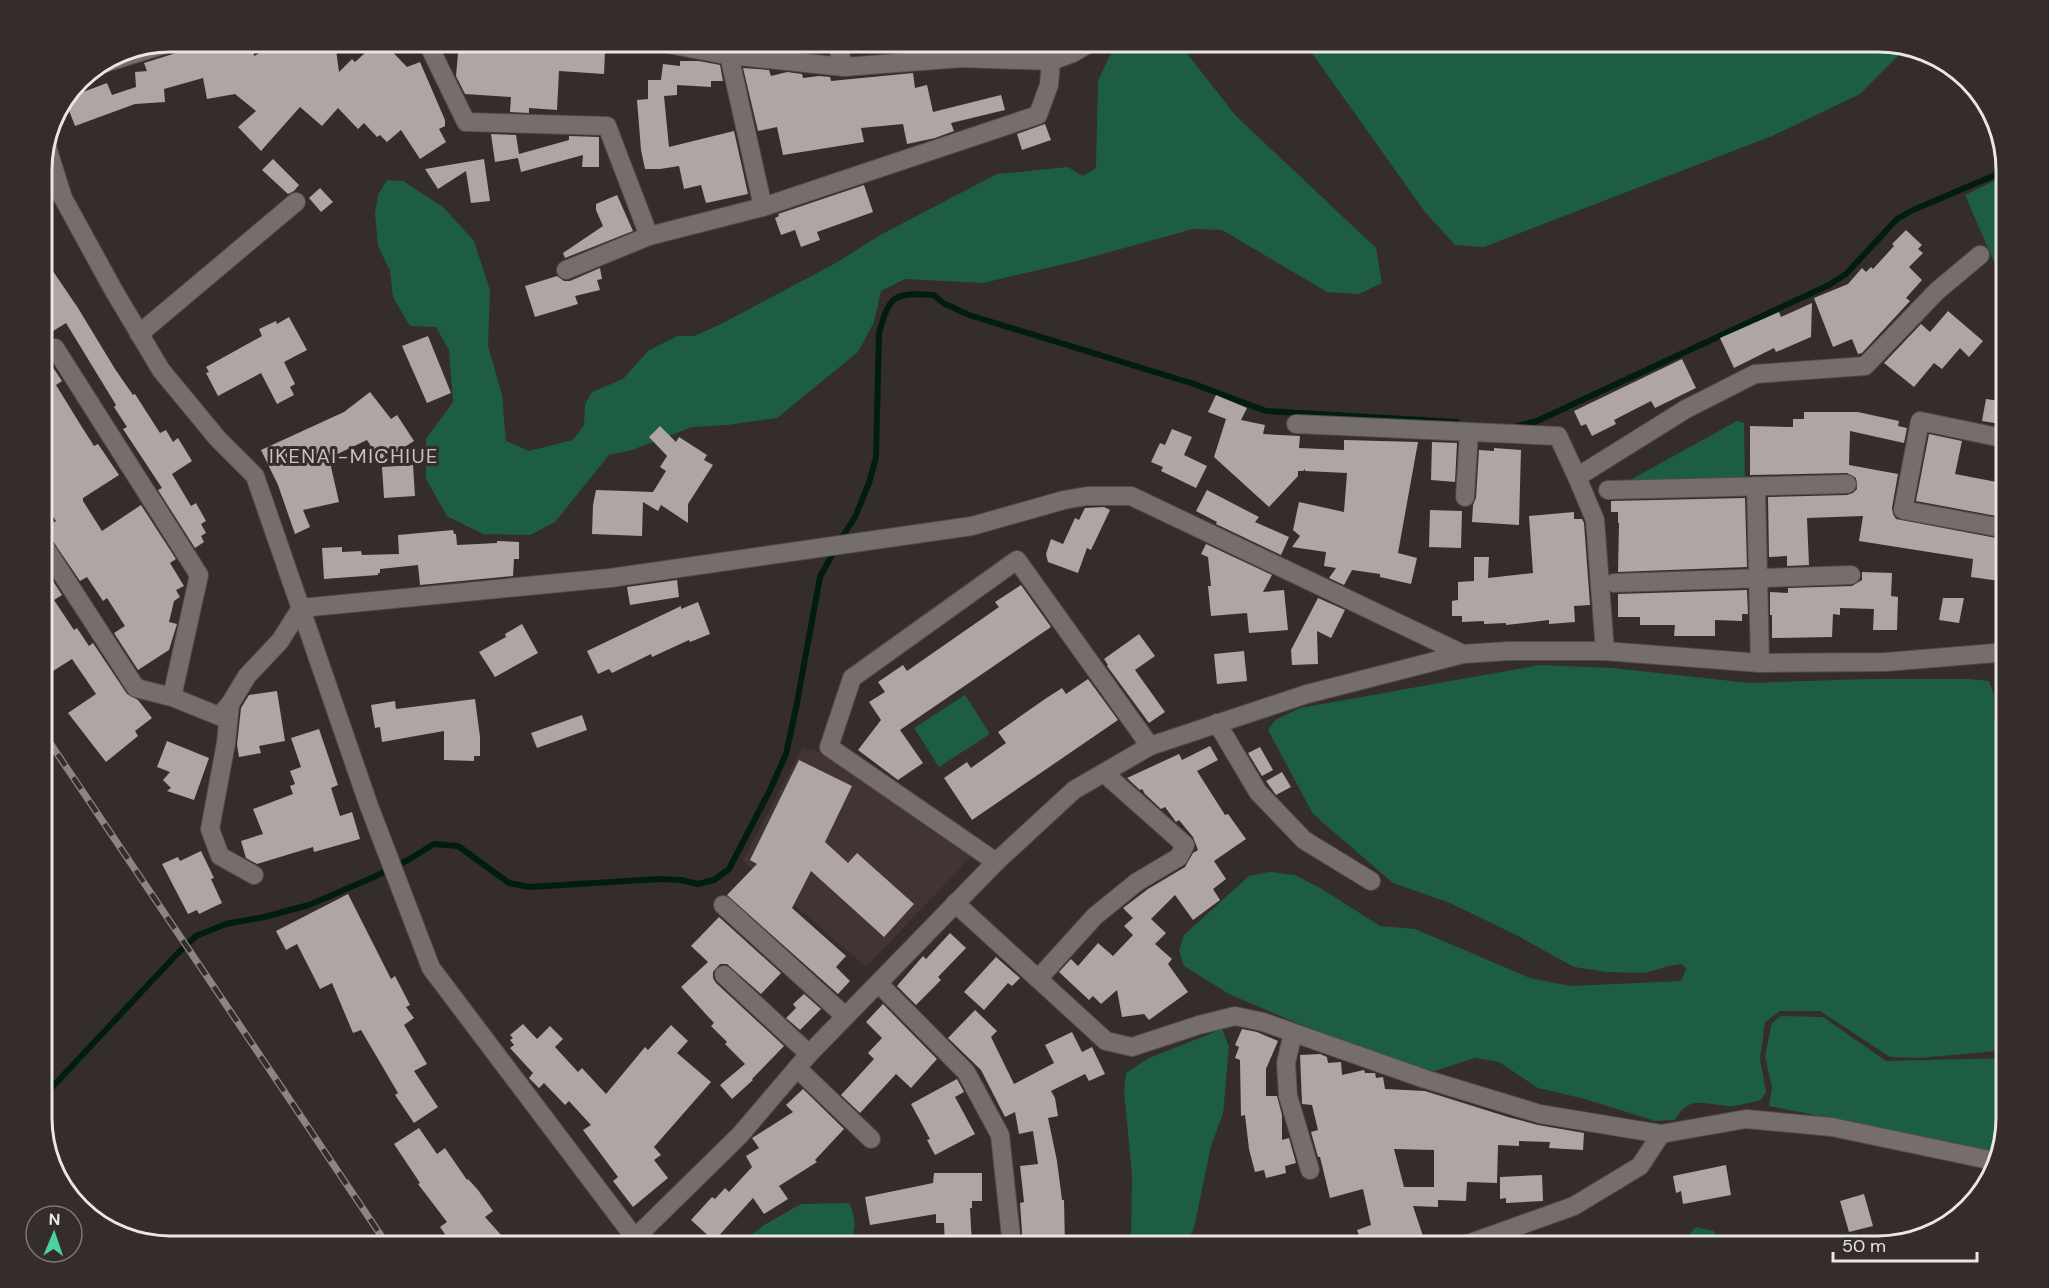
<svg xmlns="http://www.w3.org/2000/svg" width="2049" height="1288" viewBox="0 0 2049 1288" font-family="'DM Sans',sans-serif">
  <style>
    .built { fill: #423432 }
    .green { fill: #1d5d42 }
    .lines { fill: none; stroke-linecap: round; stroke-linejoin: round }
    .stream { stroke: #011d11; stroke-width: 6 }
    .building { fill: #aea5a4; fill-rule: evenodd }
    .street-casing { stroke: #524b4a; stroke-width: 20 }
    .secondary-casing { stroke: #524b4a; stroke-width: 20 }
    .street { stroke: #766e6d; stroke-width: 18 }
    .secondary { stroke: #766e6d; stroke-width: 18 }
    .rail-casing { stroke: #8b8584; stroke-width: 7 }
    .rail { stroke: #342d2c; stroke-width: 4.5; stroke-dasharray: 14; stroke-linecap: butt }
    .labels { text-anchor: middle; stroke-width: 6; stroke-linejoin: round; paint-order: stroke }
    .quarter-label { font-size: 20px; letter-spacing: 1.5px; fill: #cac1c0; stroke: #342d2c }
    .rim { fill: none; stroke: #ebe6e5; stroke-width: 3 }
  </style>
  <rect width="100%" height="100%" fill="#342d2c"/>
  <path class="built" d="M802,748L816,750L971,857L866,967L743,861Z"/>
  <g class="green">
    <path d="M1123,42H1178L1236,116L1376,248L1382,283L1359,294L1327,292L1222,230L1193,229L1077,261L983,283L905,279L881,291L874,322L858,352L777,418L727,425L692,427L632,450L609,455L555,522L530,535L483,534L447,516L426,479V439L453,402L449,350L436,327L410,326L393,297L390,271L378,246L375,213L378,195L387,180L403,181L443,207L474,241L490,290L488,346L502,395L506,441L529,451L573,440L584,425L585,404L592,392L623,379L648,351L677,336H694L721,324L834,264L882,234L997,174L1068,167L1083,176L1096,168L1098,81L1109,57Z"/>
    <path d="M1304,42H1878L1904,50L1860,94L1772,136L1484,247L1455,245L1425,212Z"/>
    <path d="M2007,175V292L1965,195Z"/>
    <path d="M1737,421L1744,423L1745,481L1621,485Z"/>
    <path d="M1540,665L1613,668L1750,683L1866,679H1969L1989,681L1994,695V718L2007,756V1050L1919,1058L1890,1057L1820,1011H1780L1765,1022L1760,1059L1766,1092L1761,1100C1750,1102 1737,1107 1727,1106C1704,1104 1688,1095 1675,1120L1655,1121L1585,1099L1538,1088L1499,1062L1475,1058L1428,1073L1292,1021L1229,994L1184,966L1179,951L1184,935L1249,876L1269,872L1295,875L1322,889L1380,926L1415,929L1530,978L1570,986L1681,981L1686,969L1682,964L1669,966L1645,973L1606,972L1574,967L1516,935L1450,903L1393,883L1313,814L1268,730L1275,720L1300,708Z"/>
    <path d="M965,695L990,734L939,767L914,728Z"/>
    <path d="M1781,1016L1823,1017L1886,1061L2007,1058V1118L1996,1154L1960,1144L1769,1106L1772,1088L1765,1056L1772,1023Z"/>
    <path d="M1222,1029L1229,1047L1223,1114L1211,1146L1194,1228L1188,1240L1189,1246H1131L1132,1174L1124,1091L1126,1073L1149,1058Z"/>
    <path d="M849,1203C857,1219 856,1230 849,1246H740L741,1243L764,1225L801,1204Z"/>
    <path d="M1696,1227L1714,1231L1721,1246H1679Z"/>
  </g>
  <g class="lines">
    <g class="stream">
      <path d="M1518,426L1537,421L1829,285L1846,274L1897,219L1913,210L2007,170"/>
      <path d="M839,542L855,517L869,483L876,457L879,333C890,293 895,293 934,295L943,303L969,315L1194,384L1266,411L1457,422"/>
      <path d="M42,1098L177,954L196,936L226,924L264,917L309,905L374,877L408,860L434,844L458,846L509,883L530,887L659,879L681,880L698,884L714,880L729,869L770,790L786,754L796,708L820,577L834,551"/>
    </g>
  </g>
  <g class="building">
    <path d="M211,42H253L254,56L282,42H335L339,72L352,59L355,62L377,42H383L407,67L420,62L445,120V126L439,129L446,142L420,159L401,130L387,142L380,135L377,137L364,123L358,129L338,108L322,126L300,107L261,151L238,127L256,111L235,94L207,99L203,78L164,89L165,102L135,104L75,126L65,100L67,98L107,83L112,95L136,87L135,72L147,71L144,63L176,53L183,47Z"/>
    <path d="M459,42H591L590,50L605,51L604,74L559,71L557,110L529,108V113L510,112L511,97L465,94L456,76Z"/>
    <path d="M680,61H699L720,65L723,81H711V87L677,85V95L664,96L669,147L734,131L748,194L706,203L701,185L684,189L679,166L660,169H645L641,150L637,100L648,99V80H661L663,64L680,66Z"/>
    <path d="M743,68L769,70L771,76L787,72L802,74L803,78L819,76L830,77L831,81L913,73L915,88L927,85L933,112L1001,95L1005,110L951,123L954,131L935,138L907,144L903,124L861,128L864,142L783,155L777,127L758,131Z"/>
    <path d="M1045,124L1051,140L1022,150L1017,134Z"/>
    <path d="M491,134L516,135L519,154L569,140V136L599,137V167H582L583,155L521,172L518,158L495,162Z"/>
    <path d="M273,159L299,185L294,191L288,194L262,170Z"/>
    <path d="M484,159L490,201L471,203L466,171L438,189L425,169Z"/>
    <path d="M864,185L873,212L817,232L820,240L801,247L795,230L781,235L775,218L779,216L778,214Z"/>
    <path d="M320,188L333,202L321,212L309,198Z"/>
    <path d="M617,195L633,231L565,258L563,253L603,226L596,210V204Z"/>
    <path d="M1906,230L1922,245L1918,249L1923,253L1909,267L1922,280L1906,298L1910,301L1862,353L1858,354L1852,339L1833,347L1814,298L1848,284L1862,268L1866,272L1871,267L1873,269L1894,246L1892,244Z"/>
    <path d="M42,255L78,308L115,369L133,395L135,394L160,433L166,430L173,442L178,438L192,461L172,474L191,506L196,503L206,521L201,524L206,533L201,536L204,542L195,548L158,490L162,488L123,429L127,427L114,407L116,405L66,323L42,338Z"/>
    <path d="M600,268L602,279L597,280L600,290L575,296L578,304L535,317L525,286L557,276L564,281H570Z"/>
    <path d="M1812,303L1811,337L1776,352L1774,348L1734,368L1720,338L1779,312L1781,317Z"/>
    <path d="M1948,311L1983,341L1969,357L1960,348L1942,369L1934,363L1914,387L1884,363L1921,324L1930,332Z"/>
    <path d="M289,317L307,350L284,362L295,384L290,387L294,395L277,404L261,373L218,396L206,373L209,372L206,367L262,336L259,329L276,321L277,324Z"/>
    <path d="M428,336L451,393L427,403L402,346Z"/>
    <path d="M1682,359L1696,388L1655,408L1651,401L1614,420L1616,424L1592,436L1586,424L1581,426L1574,411Z"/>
    <path d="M50,363L62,381L56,385L80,424L94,446L98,444L119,475L83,498V501L102,531L141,505L176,559L170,563L184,586L176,590L180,597L174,601L169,622L177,624L169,650L138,670L114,633L125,626L107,598L103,601L87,577L80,581L44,528L56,521L42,500V446L50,441L42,428V365Z"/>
    <path d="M370,392L391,419L397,415L414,441L381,462L367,440L329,458L339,502L303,510L310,527L295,534L278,485L261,450L344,412Z"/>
    <path d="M1216,395L1247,408L1241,420L1265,425L1263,434L1300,436L1299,448L1344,450V440L1418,442L1398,553L1417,558L1411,584L1380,577V574L1352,570L1344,585L1329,578L1336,568L1324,566L1326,552L1292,547L1300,536L1293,530L1299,502L1344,512L1347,473L1305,471V469L1303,471H1298V476L1269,507L1214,457L1226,419L1208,412Z"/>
    <path d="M1986,399L2007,402V425L1982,421Z"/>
    <path d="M1804,412H1858L1899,421L1898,426L1907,428L1904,443L1850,431L1849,465L1898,474L1892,508L1893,514L1896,519L2007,540V582L1971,577L1973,559L1859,541L1863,516L1807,518L1809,565L1787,566V556L1769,557L1768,497L1847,495L1853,493L1857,489L1856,478L1847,473L1750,475V426L1793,427V419H1804Z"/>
    <path d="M660,426L676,442L679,437L707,455L704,460L713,465L688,504V523L661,505L658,511L643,502L642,536L592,534L593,505L596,490L653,492L666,471L660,467L667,456L649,437Z"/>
    <path d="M1172,429L1192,437L1184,455L1207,466L1196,488L1161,471L1163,467L1151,462L1160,443L1165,445Z"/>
    <path d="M1929,434L1962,441L1955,474L2007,484V518L1916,501Z"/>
    <path d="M1432,442L1457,443L1455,482L1431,480Z"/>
    <path d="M1494,448L1521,450L1519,525L1472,522L1473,505L1476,498L1479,450L1494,451Z"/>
    <path d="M413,465L415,496L384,498L382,467Z"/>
    <path d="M1207,490L1259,517L1255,522L1289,537L1281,555L1216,524L1217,522L1196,511Z"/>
    <path d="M1745,498L1747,567L1618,572L1619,523H1618V512H1611V501Z"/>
    <path d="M1104,507L1110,510L1091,550L1087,548L1078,573L1048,562L1046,554L1051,539L1063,544L1075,518L1079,520L1085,508Z"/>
    <path d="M1430,510L1462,511L1461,548L1429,547Z"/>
    <path d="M1574,512V519H1582L1584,523L1590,605L1574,606L1575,622L1549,624V620L1506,625V623L1484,624V621L1462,622V616H1452V601L1458,600V582L1474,581V557H1489L1488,578L1533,573L1529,516Z"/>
    <path d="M453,530L454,534H456L457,545L497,543V541L519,542V559H514L513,576L420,585L418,565L380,569V573H378V575L324,579L322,548L342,547V552L361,551L362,555L399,554L398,535Z"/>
    <path d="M1206,544L1272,575L1263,592L1284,590L1288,630L1249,633L1247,613L1211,616L1208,586H1211L1208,557L1201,554Z"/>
    <path d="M42,564L62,595L54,600L74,630L77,628L89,646L93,643L127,694L138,700L152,718L135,731L138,736L106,762L68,713L96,694L72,659L42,678Z"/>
    <path d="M1862,572L1892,573L1891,596L1898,597L1897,630H1873L1874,609L1840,608V615L1833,614L1832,637L1772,638V615H1770V592L1788,593V588L1852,586L1862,580Z"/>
    <path d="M677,580L679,597L630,605L627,587Z"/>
    <path d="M1021,585L1051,627L900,730L923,763L898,780L858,750L881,720L869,702L885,692L878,682L903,665L907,671L999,607L995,602Z"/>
    <path d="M1747,590L1748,614H1742V621L1715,620V636H1674L1675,625H1640V617H1618V594Z"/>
    <path d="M1318,598L1345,610L1331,638L1317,631L1318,664L1292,665L1291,650Z"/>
    <path d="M1943,598H1964L1959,623L1939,620Z"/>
    <path d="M698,602L710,634L690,642L689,640L652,657L651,654L612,673L609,669L598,674L587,651L681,606V609Z"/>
    <path d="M522,624L538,653L495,677L479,652L506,637L505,634Z"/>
    <path d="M1139,634L1155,656L1135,670L1165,712L1149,723L1107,666L1108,665L1104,659Z"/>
    <path d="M1244,651L1247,681L1217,684L1214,654Z"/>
    <path d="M1088,679L1118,720L972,820L944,778L967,762L971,768L1006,743L998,732L1045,699L1062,688L1066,694Z"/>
    <path d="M277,691L285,741L259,746L261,753L239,757L237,745L241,708L249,695Z"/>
    <path d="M475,699L480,737V756H474V761L444,760V731L382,742L380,727L375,728L371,705L395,701L396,709Z"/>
    <path d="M582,715L587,730L537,748L531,733Z"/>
    <path d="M319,729L338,785L331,788L340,816L352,812L360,839L314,852L313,847L257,864L246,858L241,841L263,834L253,809L293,794L290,786L295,784L290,771L301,767L291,738Z"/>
    <path d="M167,741L209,758L194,800L167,791L171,788L163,780L170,772L157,767Z"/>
    <path d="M1210,746L1218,760L1197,771L1225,815L1228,814L1246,839L1214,861L1226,879L1213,889L1220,900L1193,920L1175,895L1151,919L1166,933L1155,944L1172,959L1168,964L1188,992L1149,1020L1144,1014L1122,1017L1117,990L1101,1004L1093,996L1089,1000L1059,972L1071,959L1078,966L1098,943L1113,956L1133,935L1124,926L1133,918L1123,908L1148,889L1185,867L1193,853L1198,850L1193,837L1179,820L1176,822L1165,807L1161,809L1145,794L1142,789L1140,790L1127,778L1179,754L1182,760Z"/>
    <path d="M1260,747L1273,770L1262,776L1248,753Z"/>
    <path d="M799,760L852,786L825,842L848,863L857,853L914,904L884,937L811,871L792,908L846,956L836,967L850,981L838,994L727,895L757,864L750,860Z"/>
    <path d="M1282,772L1291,787L1276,795L1266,781Z"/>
    <path d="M201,851L214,878L211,879L222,903L199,914L197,910L188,914L162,864L178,857L180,861Z"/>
    <path d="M348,894L391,979L395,976L410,1005L406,1007L414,1018L404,1025L427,1064L414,1071L438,1107L414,1123L395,1095L398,1093L361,1030L353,1033L332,983L320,989L297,944L286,950L276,931Z"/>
    <path d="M719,917L781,973L761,994L727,964H720L713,972V978L716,983L784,1046L752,1079L753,1080L732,1099L720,1085L745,1064L725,1044L727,1042L711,1026L714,1023L681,987L708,962L691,946Z"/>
    <path d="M950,933L966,948L938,977L941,980L916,1005L897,986L923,956L926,959Z"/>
    <path d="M996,957L1020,978L1012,986L1008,983L984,1010L964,992Z"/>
    <path d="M804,994L821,1009L800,1030L786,1018L796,1008L793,1004Z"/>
    <path d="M883,1004L937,1059L911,1088L896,1074L860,1113L841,1095L874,1059L868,1053L882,1038L866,1022Z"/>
    <path d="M975,1010L997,1031L991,1037L1014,1084L1054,1063L1045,1045L1072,1032L1082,1052L1092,1047L1105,1074L1089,1081L1085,1074L1051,1091L1055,1098L1058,1116L1048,1118L1057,1161L1062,1200H1064L1065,1246H1023L1020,1203L1024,1202L1020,1166L1038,1164L1033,1131L1019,1134L1015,1112L1005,1117L981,1070L948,1038Z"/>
    <path d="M523,1024L537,1039L550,1026L563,1039L555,1047L578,1072L582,1068L606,1094L645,1047L648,1050L671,1025L688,1041L677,1053L711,1082L654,1147L661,1155L654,1160L668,1178L633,1207L613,1181L618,1177L583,1130L591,1125L569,1101L565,1105L544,1083L539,1088L529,1078L533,1073L510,1048L514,1045L510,1040L513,1038L510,1035Z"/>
    <path d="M1242,1029L1257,1032L1278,1041L1266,1069V1096H1277L1282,1115V1140L1289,1138L1296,1163L1285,1166L1286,1173L1266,1178L1264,1170L1255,1172L1249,1149L1245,1115L1241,1116L1240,1060L1235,1058L1239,1047L1235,1045Z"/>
    <path d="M1320,1054L1327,1057L1328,1063L1341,1062L1342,1075L1364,1070L1365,1073H1375L1376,1078L1383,1077L1385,1089L1425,1091L1508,1117L1538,1125L1584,1133L1583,1150L1549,1148L1550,1142L1519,1141V1146L1498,1145L1497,1183L1467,1182L1466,1201L1438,1200V1207L1413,1206L1423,1236L1394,1246H1363L1357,1230L1371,1225L1363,1189L1330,1198L1320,1157H1318L1311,1132L1318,1130L1312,1105L1302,1104L1300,1055ZM1394,1149L1434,1150V1187H1404Z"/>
    <path d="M957,1079L964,1092L955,1097L975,1134L935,1155L927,1140L930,1139L911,1104Z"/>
    <path d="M803,1089L844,1129L815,1160L817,1162L779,1186L788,1199L764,1214L753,1198L714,1241L691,1220L712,1197L715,1199L725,1188L729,1192L752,1167L746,1156L759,1148L752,1138L793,1112L786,1105Z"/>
    <path d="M419,1128L437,1154L445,1148L467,1180L468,1179L478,1190L493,1211L485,1217L511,1246H453L440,1227L447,1222L418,1184L420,1183L394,1144Z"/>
    <path d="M1726,1165L1731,1195L1683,1204L1681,1191L1676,1193L1673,1176Z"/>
    <path d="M934,1173H982V1201H972V1208H970L972,1246H945L944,1223H936V1214L870,1225L865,1197L933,1183Z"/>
    <path d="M1542,1175L1543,1201L1506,1203V1198L1500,1199V1177Z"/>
    <path d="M1864,1194L1873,1226L1849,1232L1840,1201Z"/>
  </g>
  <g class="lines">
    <defs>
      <g id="street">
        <path d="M427,42L466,122L607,126L649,236"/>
        <path d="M658,42L720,54L844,67L962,58L1051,61L1073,53L1091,42"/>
        <path d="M836,42L844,67"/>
        <path d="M729,55L763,207"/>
        <path d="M105,63L173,42"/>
        <path d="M566,270L649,236L763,207L1038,115L1049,85L1051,61"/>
        <path d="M139,334L296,202"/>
        <path d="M42,354L55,348L199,575L172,697"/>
        <path d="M1296,424L1558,436L1577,477"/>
        <path d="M2007,439L1920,421L1903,510L2007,529"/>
        <path d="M1756,486L1760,663"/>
        <path d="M1608,490L1847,484"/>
        <path d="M1465,497L1469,432"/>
        <path d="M42,543L136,688L172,697L219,716L230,704L247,676L280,641L301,608L610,578L972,526L1064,500L1087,496H1131L1463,654"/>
        <path d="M1614,583L1851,575"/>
        <path d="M1605,651L1595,520L1577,477L1686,409L1755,374L1865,366L1937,291L1980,255"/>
        <path d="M230,704L226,743L210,829L220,856L254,875"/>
        <path d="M1217,723L1258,792L1304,840L1371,881"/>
        <path d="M996,862L829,747L852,678L1017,560L1150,746"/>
        <path d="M955,903L1106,1041L1132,1047L1199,1025L1235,1016L1263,1022L1425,1079L1540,1114L1661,1134L1746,1119L1832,1127L1994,1161"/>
        <path d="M723,905L845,1016"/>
        <path d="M724,975L809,1054"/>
        <path d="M1038,979L1095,916L1137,882L1179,857L1185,845L1104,773"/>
        <path d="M879,984L966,1072L1000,1135L1012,1246"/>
        <path d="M1293,1033L1286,1063L1288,1096L1310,1170"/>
        <path d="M797,1068L871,1139"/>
        <path d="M1462,1246L1574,1206L1640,1166L1661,1134"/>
      </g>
      <g id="secondary">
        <path d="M47,147L63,198L114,291L161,370L218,439L255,476L369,806L431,968L641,1246"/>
        <path d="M635,1238L740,1135L809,1054L996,862L1074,790L1150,746L1307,694L1463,654L1508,651H1605L1760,663L1886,662L2007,652"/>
      </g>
    </defs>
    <use href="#street" class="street-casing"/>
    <use href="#secondary" class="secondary-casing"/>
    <use href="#street" class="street"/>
    <use href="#secondary" class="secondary"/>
    <defs>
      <path id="rail" d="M42,731L388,1246"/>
    </defs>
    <use href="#rail" class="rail-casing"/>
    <use href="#rail" class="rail"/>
  </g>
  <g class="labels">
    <g class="quarter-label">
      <text x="354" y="463">IKENAI-MICHIUE</text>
    </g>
  </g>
  <path d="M0 0H2049V1288H0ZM170 52H1878A118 118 0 0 1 1996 170V1118A118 118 0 0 1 1878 1236H170A118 118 0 0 1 52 1118V170A118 118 0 0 1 170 52Z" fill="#342d2c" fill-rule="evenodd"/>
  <path class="rim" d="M170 52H1878A118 118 0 0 1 1996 170V1118A118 118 0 0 1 1878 1236H170A118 118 0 0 1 52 1118V170A118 118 0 0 1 170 52Z"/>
  <g transform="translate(54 1234) rotate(2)"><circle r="28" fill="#342d2c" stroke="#7d7776" stroke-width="1.5"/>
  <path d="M0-4.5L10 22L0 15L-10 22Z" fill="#4cd39b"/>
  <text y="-9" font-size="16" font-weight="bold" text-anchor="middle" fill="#ebe6e5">N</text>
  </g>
  <path d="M1833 1252v9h144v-9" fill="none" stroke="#ebe6e5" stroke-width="3"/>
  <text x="1842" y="1252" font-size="18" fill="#ebe6e5" stroke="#342d2c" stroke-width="4.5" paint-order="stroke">50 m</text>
</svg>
